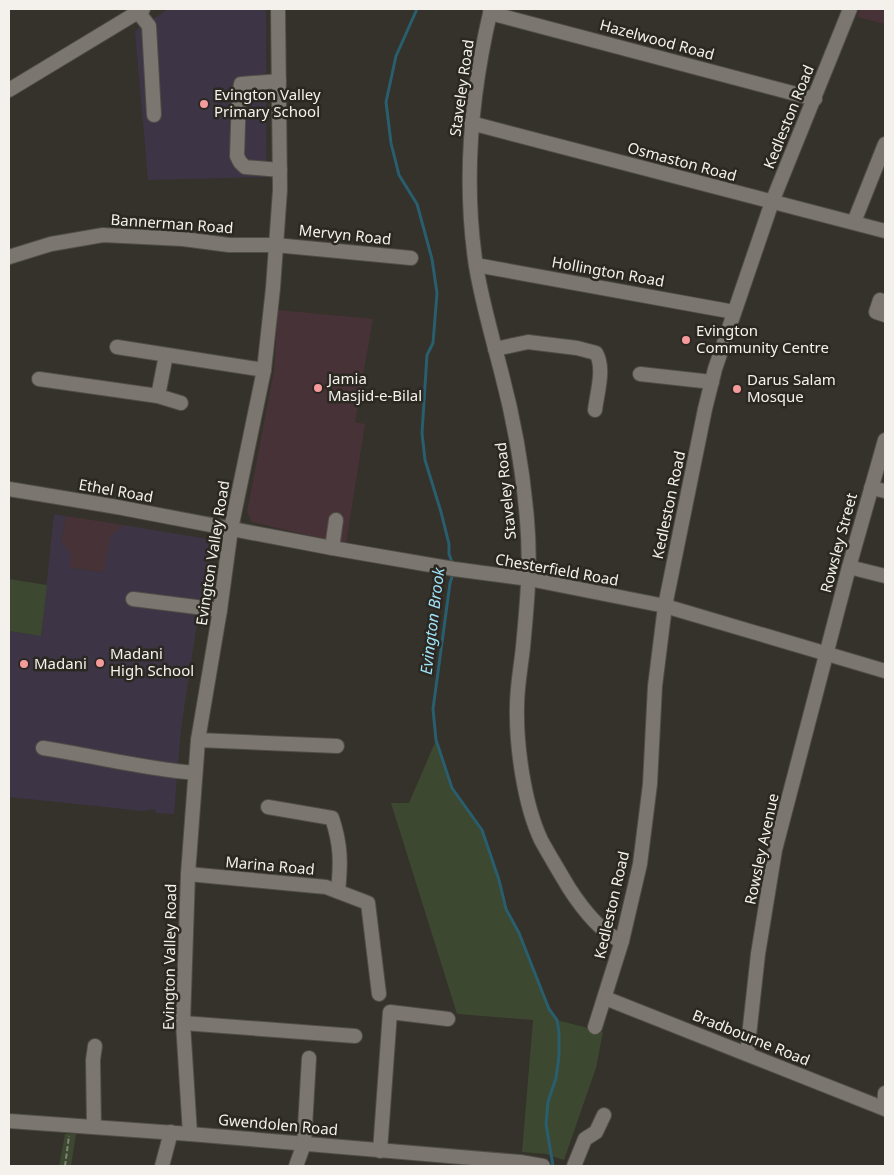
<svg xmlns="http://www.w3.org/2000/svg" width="894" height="1175" viewBox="0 0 894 1175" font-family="'Noto Sans',sans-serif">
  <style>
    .commercial { fill: #473337 }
    .education { fill: #3d3545 }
    .green { fill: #3c482f }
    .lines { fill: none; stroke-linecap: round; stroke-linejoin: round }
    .stream { stroke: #285e6e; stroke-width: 3 }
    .minor-casing { stroke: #504d47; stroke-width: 16 }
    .path { stroke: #85827c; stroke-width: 2; stroke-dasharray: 5 2.5; stroke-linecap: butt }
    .minor { stroke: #7b766f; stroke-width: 14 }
    .poi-dot { fill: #f59b9b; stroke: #2b2721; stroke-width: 2 }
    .labels { text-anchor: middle; stroke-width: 5; stroke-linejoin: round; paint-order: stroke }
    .street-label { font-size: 15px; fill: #f4f1ed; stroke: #2b2721 }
    .poi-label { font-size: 15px; fill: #f4f1ed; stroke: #2b2721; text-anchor: start }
    .water-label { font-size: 16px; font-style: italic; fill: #a0e3f9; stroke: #2b2721 }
  </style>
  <rect width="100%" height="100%" fill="#35312b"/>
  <g class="commercial">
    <path d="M860,9H885V24L857,17Z"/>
    <path d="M278,310L373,319L355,422L365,424L346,544L252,522L247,512L274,370Z"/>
    <path d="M66,516L124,525L110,537L105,572L69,568L61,541Z"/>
  </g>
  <g class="education">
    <path d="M168,9H266V177L148,180L135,31Z"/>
    <path d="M54,514L66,516L61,540L71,554L70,568L104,572L110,536L124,525L214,540L195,636L187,689L181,729L174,814L156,813L155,809L143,811L9,797V631L41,636Z"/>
  </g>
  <g class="green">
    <path d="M9,579L47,585L41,636L9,631Z"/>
    <path d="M436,740L452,788L482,830L499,880L506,909L519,933L549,1009L557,1020L603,1032L596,1068L564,1160L546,1154L522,1152L533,1020L457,1014L391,803H409Z"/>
    <path d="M65,1134H76L71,1166H59Z"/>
  </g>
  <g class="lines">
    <g class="stream">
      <path d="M417,9L396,56L386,102L391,143L399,175L417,204L432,259L437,293L433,343L427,355L422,433L425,460L441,512L449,544V554L453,565"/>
      <path d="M453,574L450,583L433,709L436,740L452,788L482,830L499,880L506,909L519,933L549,1009L557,1020L559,1032V1056L556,1078L548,1102L546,1124L553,1166"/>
    </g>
    <defs>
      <g id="minor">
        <path d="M491,9C471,93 463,180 476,266C482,302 492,336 501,371C514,420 523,470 527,520C531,563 527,605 523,647C521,667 517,686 517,706C516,745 524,804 541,840C548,853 556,866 563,878C575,899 599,933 622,941"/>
        <path d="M138,12L149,26L154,115"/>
        <path d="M490,13L815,99"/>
        <path d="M279,81L241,84L239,94L237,156L240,162L245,167L280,170"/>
        <path d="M9,90L143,9"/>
        <path d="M471,123L885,231"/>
        <path d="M854,222L885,144"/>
        <path d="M9,257L51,244L103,235L183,239L229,245H275L411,258"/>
        <path d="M476,265L734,312"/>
        <path d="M880,300L876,312L885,315"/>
        <path d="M117,347L264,370"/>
        <path d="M495,349L528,342L577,348L596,353C605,368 597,393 595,410"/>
        <path d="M640,374L712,382"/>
        <path d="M39,379L158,396L181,403"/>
        <path d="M158,396L166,355"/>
        <path d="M871,488L885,491"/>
        <path d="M9,489L117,507L332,548L454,569L529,579L665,606L885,671"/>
        <path d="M332,548L336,520"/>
        <path d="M849,567L885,576"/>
        <path d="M133,599L220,610"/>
        <path d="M198,740L337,746"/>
        <path d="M43,748C94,756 144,769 195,773"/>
        <path d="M268,807L332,818C341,845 341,863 338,891"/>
        <path d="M188,874L326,887L368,903L379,994"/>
        <path d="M605,998L885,1109"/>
        <path d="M183,1023L355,1036"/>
        <path d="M595,1027L622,941L640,864L650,784L655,686L665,606L705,409L715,369L772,202L850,9"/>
        <path d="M747,1054L758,954L775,850L849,567L885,440"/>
        <path d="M884,1108L885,1093"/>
        <path d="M9,1121L190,1134L520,1162L543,1166"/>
        <path d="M94,1126L93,1060L95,1046"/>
        <path d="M190,1134L183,1023L188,874L198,740L220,610L231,529L264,370L273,288L280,190L278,9"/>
        <path d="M380,1151L390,1012L448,1019"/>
        <path d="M162,1166L171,1132"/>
        <path d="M296,1166L304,1144L309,1058"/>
        <path d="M574,1166L585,1139L596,1132L604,1115"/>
      </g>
    </defs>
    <use href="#minor" class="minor-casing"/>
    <path class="path" d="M65,1166L69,1136"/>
    <use href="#minor" class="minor"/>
  </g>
  <g class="poi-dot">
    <circle cx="204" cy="104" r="5"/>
    <circle cx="686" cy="340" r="5"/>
    <circle cx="318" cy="388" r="5"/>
    <circle cx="737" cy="389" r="5"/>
    <circle cx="100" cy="663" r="5"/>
    <circle cx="24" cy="664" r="5"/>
  </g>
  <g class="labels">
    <g class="street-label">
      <text transform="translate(657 40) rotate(15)" y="5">Hazelwood Road</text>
      <text transform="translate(462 88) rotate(-82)" y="5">Staveley Road</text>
      <text transform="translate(789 117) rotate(-68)" y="5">Kedleston Road</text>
      <text transform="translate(682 162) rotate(15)" y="5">Osmaston Road</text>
      <text transform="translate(172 224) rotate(4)" y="5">Bannerman Road</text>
      <text transform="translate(345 235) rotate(6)" y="5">Mervyn Road</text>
      <text transform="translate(608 272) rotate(10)" y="5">Hollington Road</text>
      <text transform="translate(116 491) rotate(10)" y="5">Ethel Road</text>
      <text transform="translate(506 491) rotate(-96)" y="5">Staveley Road</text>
      <text transform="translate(669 505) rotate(-78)" y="5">Kedleston Road</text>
      <text transform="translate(839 543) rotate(-75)" y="5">Rowsley Street</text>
      <text transform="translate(213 553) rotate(-81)" y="5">Evington Valley Road</text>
      <text transform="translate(557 570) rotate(10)" y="5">Chesterfield Road</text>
      <text transform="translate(762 849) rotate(-78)" y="5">Rowsley Avenue</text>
      <text transform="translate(270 866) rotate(5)" y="5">Marina Road</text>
      <text transform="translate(612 905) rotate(-77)" y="5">Kedleston Road</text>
      <text transform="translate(170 957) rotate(-89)" y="5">Evington Valley Road</text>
      <text transform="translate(751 1038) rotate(22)" y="5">Bradbourne Road</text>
      <text transform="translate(278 1125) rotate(5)" y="5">Gwendolen Road</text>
    </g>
    <g class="poi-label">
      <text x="214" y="100">Evington Valley<tspan x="214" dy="17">Primary School</tspan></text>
      <text x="696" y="336">Evington<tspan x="696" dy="17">Community Centre</tspan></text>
      <text x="328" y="384">Jamia<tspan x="328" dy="17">Masjid-e-Bilal</tspan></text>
      <text x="747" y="385">Darus Salam<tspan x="747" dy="17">Mosque</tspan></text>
      <text x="110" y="659">Madani<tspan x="110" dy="17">High School</tspan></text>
      <text x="34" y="669">Madani</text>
    </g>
    <g class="water-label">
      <text transform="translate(432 621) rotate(-83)" y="6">Evington Brook</text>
    </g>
  </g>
  <rect width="894" height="1175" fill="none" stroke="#f4f1ed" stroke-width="20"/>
</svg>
